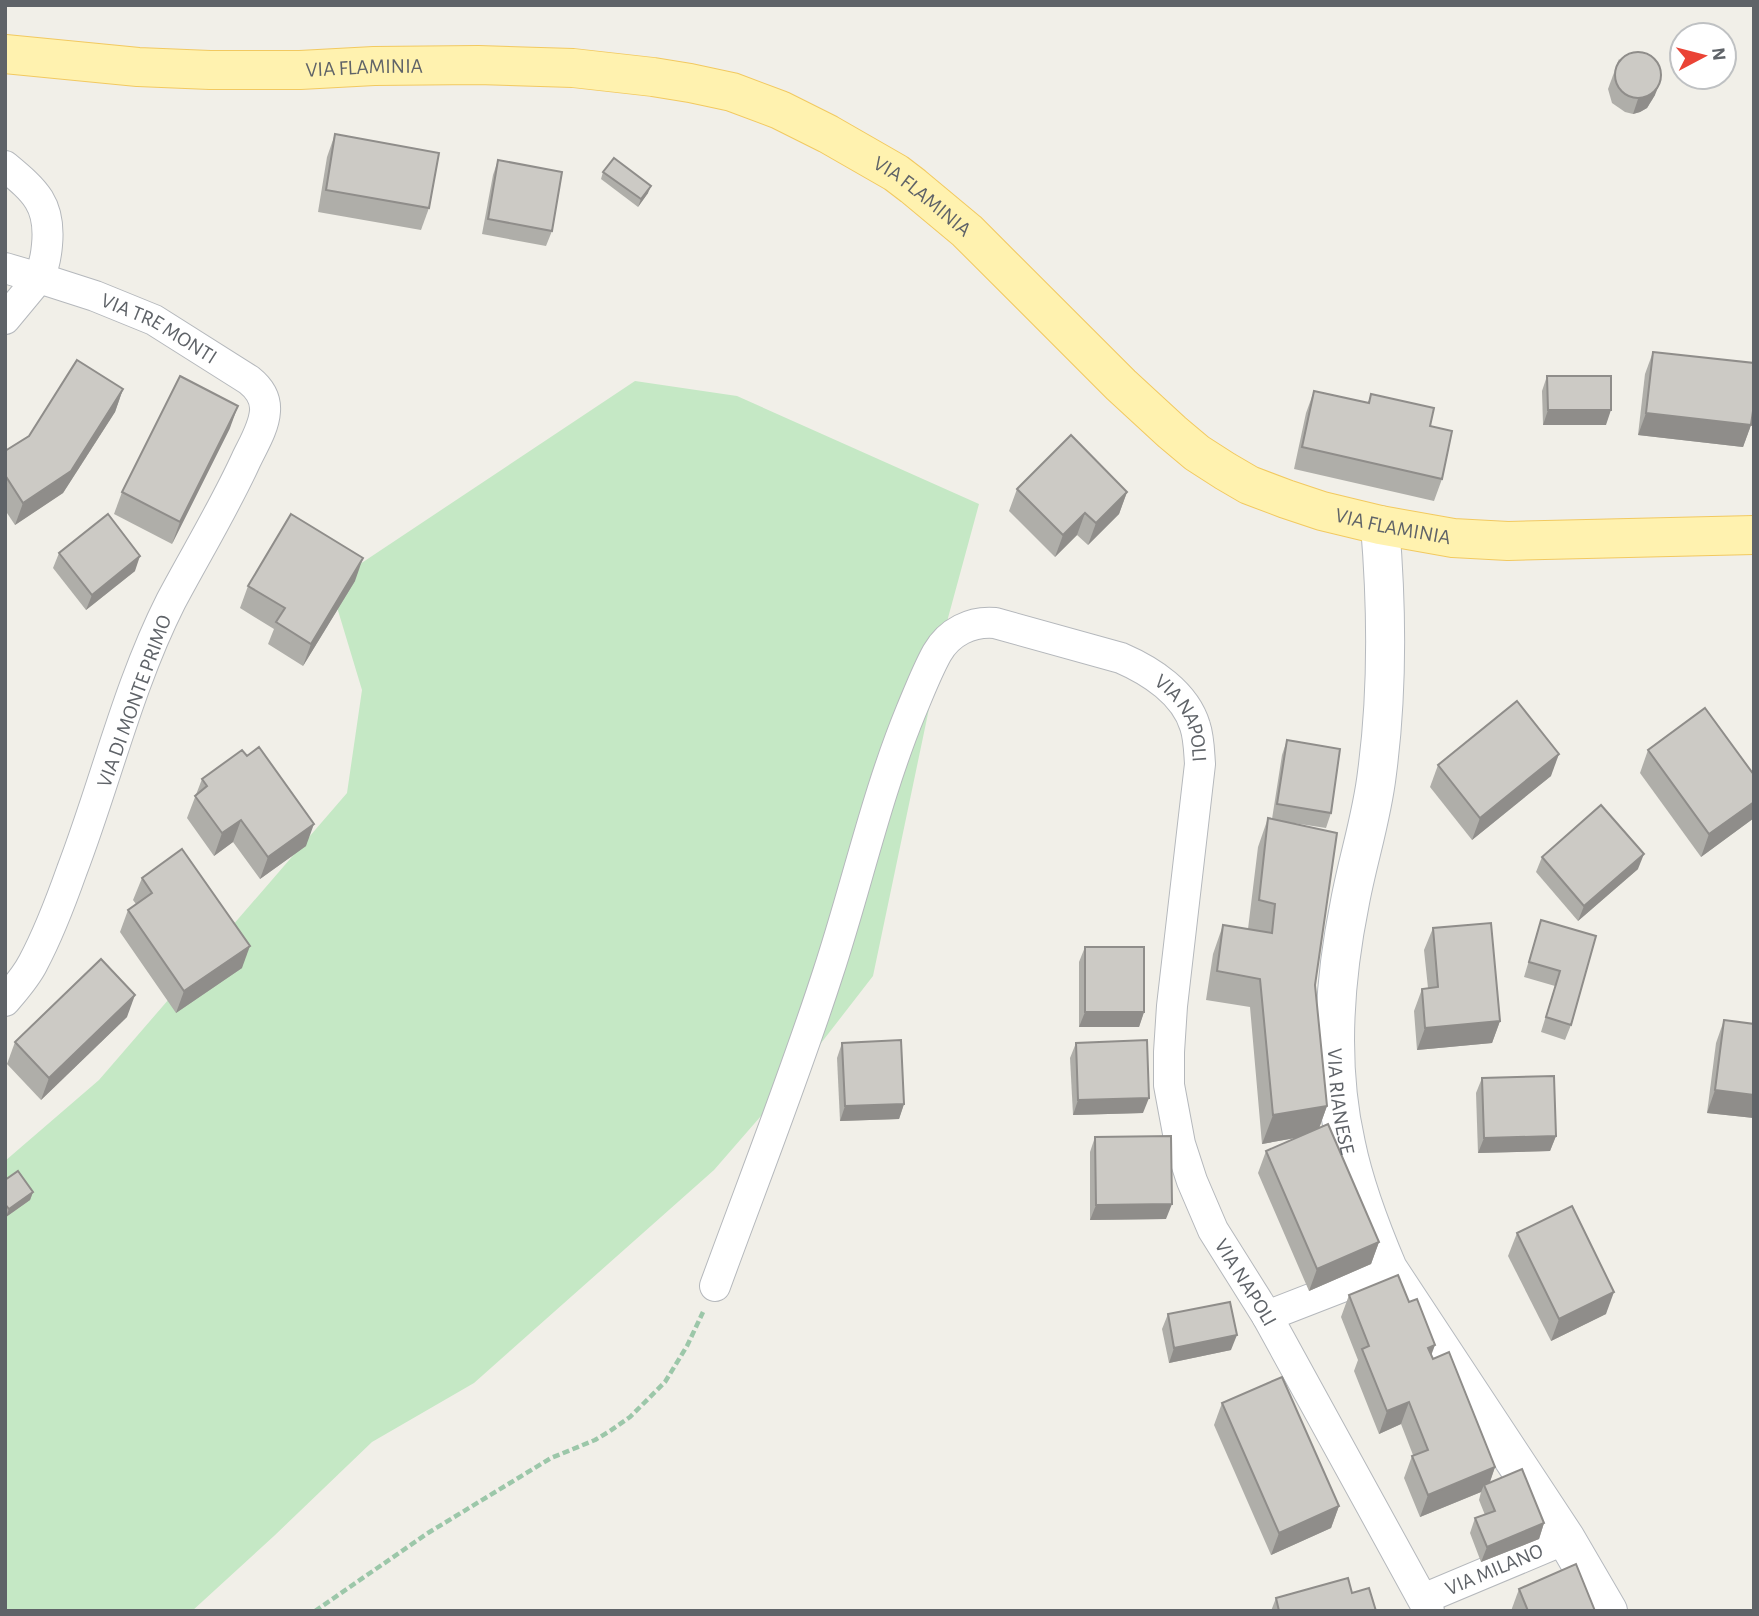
<svg xmlns="http://www.w3.org/2000/svg" width="1759" height="1616" viewBox="0 0 1759 1616" font-family="'Alegreya Sans',sans-serif">
  <style>
    .green { fill: #c5e8c5 }
    .lines { fill: none; stroke-linecap: round; stroke-linejoin: round }
    .minor-casing { stroke: #b5b8bc; stroke-width: 32 }
    .secondary-casing { stroke: #b6babf; stroke-width: 40 }
    .primary-casing { stroke: #f2c960; stroke-width: 40 }
    .path { stroke: #9cc7a9; stroke-width: 4.5; stroke-dasharray: 7 3.5; stroke-linecap: butt }
    .minor { stroke: #fff; stroke-width: 30 }
    .secondary { stroke: #fff; stroke-width: 38 }
    .primary { stroke: #fff2af; stroke-width: 38 }
    .wall { fill: #afaea9 }
    .shaded-wall { fill: #8f8d8a }
    .building { fill: #cccac5; stroke: #8f8d8a; stroke-width: 2 }
    .labels { text-anchor: middle; stroke-width: 5; stroke-linejoin: round; paint-order: stroke }
    .street-label { font-size: 21px; fill: #5f6368; stroke: #fff }
  </style>
  <rect width="100%" height="100%" fill="#f1efe8"/>
  <path class="green" d="M635,381L737,396L979,504L948,618L873,976L794,1078L714,1170L474,1383L372,1442L274,1536L192,1611H5V1161L99,1080L347,793L362,690L330,584Z"/>
  <g class="lines">
    <defs>
      <g id="minor">
        <path d="M5,166C35,191 51,204 47,245C46,257 44,267 39,278L5,268"/>
        <path id="s1" d="M5,319L39,278L95,296L154,320L249,380C259,388 266,398 265,411C264,428 253,445 246,460C224,508 196,554 171,601C128,686 106,781 72,870C61,901 49,933 33,963C26,977 15,989 5,1001"/>
        <path id="s2" d="M715,1286C753,1182 794,1078 828,973C857,885 876,796 911,711C919,692 927,671 937,653C949,632 971,621 995,623L1121,658C1151,671 1185,693 1195,726C1199,738 1199,751 1200,764L1172,1006L1169,1052V1085L1180,1144L1192,1181L1213,1230L1267,1316L1429,1611"/>
        <path d="M1267,1316L1388,1269"/>
        <path id="s3" d="M1423,1599L1566,1539"/>
      </g>
      <g id="secondary">
        <path id="s4" d="M1380,525C1387,608 1388,690 1377,773C1372,817 1358,859 1350,902C1334,981 1328,1065 1346,1144C1355,1188 1371,1229 1388,1269L1566,1539L1608,1611"/>
      </g>
      <g id="primary">
        <path id="s5" d="M5,54L138,67L210,70H300L374,66L478,65L573,68L653,77L690,83L732,92L780,110L828,134L896,173L913,186L967,231L1121,385L1172,432L1197,453L1225,471L1249,485L1286,499L1322,511L1380,525L1453,538L1508,541L1754,535"/>
      </g>
    </defs>
    <use href="#minor" class="minor-casing"/>
    <use href="#secondary" class="secondary-casing"/>
    <use href="#primary" class="primary-casing"/>
    <path class="path" d="M315,1611L428,1533L551,1458L595,1440L610,1431L630,1417L665,1382L687,1346L703,1312"/>
    <use href="#minor" class="minor"/>
    <use href="#secondary" class="secondary"/>
    <use href="#primary" class="primary"/>
  </g>
  <g class="wall">
    <path d="M1619,59L1655,95L1647,108L1640,112L1633,114L1625,112L1612,103L1608,89Z"/>
    <path d="M335,134L429,208L421,230L318,212L327,157Z"/>
    <path d="M498,160L552,231L546,246L482,234L493,175Z"/>
    <path d="M603,172L648,193L638,207L601,179Z"/>
    <path d="M1653,352L1751,425L1743,447L1638,435L1645,374Z"/>
    <path d="M1547,376L1606,425H1543L1542,391Z"/>
    <path d="M123,389L115,412L63,493L15,525L5,510V451Z"/>
    <path d="M1314,391L1368,403L1371,394L1430,426L1442,479L1434,501L1294,469L1306,413Z"/>
    <path d="M230,428L172,544L114,514L122,492Z"/>
    <path d="M1017,489L1127,492L1119,514L1088,545L1077,535L1055,557L1009,511Z"/>
    <path d="M59,553L135,571L86,610L53,568Z"/>
    <path d="M355,581L303,666L268,644L274,629L240,608L248,586Z"/>
    <path d="M1287,740L1331,813L1326,828L1280,821L1315,985L1327,1106L1319,1128L1379,1242L1371,1264L1309,1291L1258,1173L1266,1151L1295,1138L1262,1144L1250,1007L1206,1000L1213,954L1223,925L1248,929L1258,847L1268,818L1272,819L1282,755Z"/>
    <path d="M1648,750L1754,775V818L1701,857L1640,773Z"/>
    <path d="M1438,765L1551,776L1472,840L1430,787Z"/>
    <path d="M202,779L306,846L260,879L233,842L214,856L187,818Z"/>
    <path d="M1542,857L1638,869L1578,921L1536,872Z"/>
    <path d="M142,878L242,968L176,1013L120,932L128,910L136,904L133,900Z"/>
    <path d="M1541,920L1596,936L1571,1025L1565,1040L1541,1032L1555,986L1524,977Z"/>
    <path d="M1433,928L1500,1021L1492,1043L1417,1050L1414,1011L1422,989L1428,988L1424,950Z"/>
    <path d="M1085,947L1144,1012L1139,1027H1079V962Z"/>
    <path d="M127,1017L41,1100L7,1064L15,1042Z"/>
    <path d="M1724,1020L1754,1024V1118L1707,1113L1716,1043Z"/>
    <path d="M842,1043L904,1104L899,1119L840,1121L837,1058Z"/>
    <path d="M1076,1043L1143,1113L1073,1115L1070,1058Z"/>
    <path d="M1482,1078L1556,1136L1550,1151L1478,1153L1476,1093Z"/>
    <path d="M1095,1137L1166,1219L1090,1220V1152Z"/>
    <path d="M5,1180L33,1192L30,1200L6,1217L5,1215Z"/>
    <path d="M1517,1233L1606,1314L1551,1341L1508,1256Z"/>
    <path d="M1349,1295L1431,1356L1495,1467L1490,1482L1544,1523L1539,1539L1481,1562L1470,1533L1475,1518L1485,1515L1479,1500L1481,1492L1420,1517L1404,1478L1412,1456L1413,1455L1401,1424L1379,1434L1354,1371L1358,1360L1341,1317Z"/>
    <path d="M1168,1314L1231,1350L1169,1363L1162,1329Z"/>
    <path d="M1222,1403L1339,1506L1331,1528L1271,1555L1214,1425Z"/>
    <path d="M1519,1589L1595,1611H1511Z"/>
    <path d="M1352,1593L1376,1611H1271L1276,1598Z"/>
  </g>
  <g class="shaded-wall">
    <path d="M1661,80L1655,95L1647,108L1640,112L1633,114L1638,99Z"/>
    <path d="M651,186L648,193L638,207L641,199Z"/>
    <path d="M123,389L115,412L63,493L15,525L23,503Z"/>
    <path d="M238,406L230,428L172,544L180,522Z"/>
    <path d="M1548,410H1611L1606,425H1543Z"/>
    <path d="M1646,413L1751,425L1743,447L1638,435Z"/>
    <path d="M1127,492L1119,514L1088,545L1096,523Z"/>
    <path d="M1085,513L1077,535L1055,557L1063,535Z"/>
    <path d="M140,556L135,571L86,610L92,595Z"/>
    <path d="M363,558L355,581L303,666L311,644Z"/>
    <path d="M1559,754L1551,776L1472,840L1480,818Z"/>
    <path d="M1754,802V818L1701,857L1709,834Z"/>
    <path d="M241,820L233,842L214,856L222,833Z"/>
    <path d="M314,824L306,846L260,879L268,857Z"/>
    <path d="M1644,854L1638,869L1578,921L1584,906Z"/>
    <path d="M250,946L242,968L176,1013L184,991Z"/>
    <path d="M135,995L127,1017L41,1100L49,1078Z"/>
    <path d="M1085,1012H1144L1139,1027H1079Z"/>
    <path d="M1500,1021L1492,1043L1417,1050L1425,1028Z"/>
    <path d="M1715,1090L1754,1095V1118L1707,1113Z"/>
    <path d="M1149,1098L1143,1113L1073,1115L1078,1100Z"/>
    <path d="M904,1104L899,1119L840,1121L845,1106Z"/>
    <path d="M1327,1106L1317,1134L1262,1144L1273,1115Z"/>
    <path d="M1556,1136L1550,1151L1478,1153L1484,1138Z"/>
    <path d="M33,1192L30,1200L6,1217L9,1209Z"/>
    <path d="M1172,1204L1166,1219L1090,1220L1096,1205Z"/>
    <path d="M1379,1242L1371,1264L1309,1291L1317,1269Z"/>
    <path d="M1614,1292L1606,1314L1551,1341L1559,1319Z"/>
    <path d="M1237,1335L1231,1350L1169,1363L1174,1348Z"/>
    <path d="M1435,1345L1427,1367L1428,1348Z"/>
    <path d="M1409,1402L1401,1424L1379,1434L1387,1411Z"/>
    <path d="M1495,1467L1487,1490L1484,1485L1481,1492L1420,1517L1428,1495Z"/>
    <path d="M1339,1506L1331,1528L1271,1555L1279,1533Z"/>
    <path d="M1544,1523L1539,1539L1481,1562L1487,1547Z"/>
  </g>
  <g class="building">
    <circle cx="1638" cy="75" r="23"/>
    <path d="M335,134L439,153L429,208L326,190Z"/>
    <path d="M614,158L651,186L641,199L603,172Z"/>
    <path d="M498,160L562,172L552,231L488,219Z"/>
    <path d="M1653,352L1754,363V404L1751,425L1646,413Z"/>
    <path d="M77,360L123,389L71,471L23,503L5,475V451L29,436Z"/>
    <path d="M180,376L238,406L180,522L122,492Z"/>
    <path d="M1547,376H1611V410H1548Z"/>
    <path d="M1314,391L1369,403L1371,394L1434,408L1430,426L1452,431L1442,479L1302,447Z"/>
    <path d="M1071,435L1127,492L1096,523L1085,513L1063,535L1017,489Z"/>
    <path d="M108,514L140,556L92,595L59,553Z"/>
    <path d="M291,514L363,558L311,644L276,622L285,608L248,586Z"/>
    <path d="M1517,701L1559,754L1480,818L1438,765Z"/>
    <path d="M1705,708L1754,775V802L1709,834L1648,750Z"/>
    <path d="M1287,740L1340,749L1331,813L1277,804Z"/>
    <path d="M259,747L314,824L268,857L241,820L222,833L195,796L207,786L202,779L242,750L247,756Z"/>
    <path d="M1601,805L1644,854L1584,906L1542,857Z"/>
    <path d="M1268,818L1337,833L1315,985L1327,1106L1273,1115L1260,979L1217,971L1223,925L1272,933L1275,904L1259,900Z"/>
    <path d="M182,849L250,946L184,991L128,910L152,893L142,878Z"/>
    <path d="M1541,920L1596,936L1571,1025L1546,1017L1560,971L1529,962Z"/>
    <path d="M1491,923L1500,1021L1425,1028L1422,989L1438,987L1433,928Z"/>
    <rect x="1085" y="947" width="59" height="65"/>
    <path d="M101,959L135,995L49,1078L15,1042Z"/>
    <path d="M1724,1020L1754,1024V1095L1715,1090Z"/>
    <path d="M901,1040L904,1104L845,1106L842,1043Z"/>
    <path d="M1147,1040L1149,1098L1078,1100L1076,1043Z"/>
    <path d="M1554,1076L1556,1136L1484,1138L1482,1078Z"/>
    <path d="M1328,1124L1379,1242L1317,1269L1266,1151Z"/>
    <path d="M1171,1136L1172,1204L1096,1205L1095,1137Z"/>
    <path d="M18,1171L33,1192L9,1209L5,1204V1180Z"/>
    <path d="M1572,1206L1614,1292L1559,1319L1517,1233Z"/>
    <path d="M1398,1275L1409,1302L1417,1299L1435,1345L1428,1348L1433,1359L1449,1352L1495,1467L1428,1495L1412,1456L1428,1450L1409,1402L1387,1411L1362,1349L1369,1346L1349,1295Z"/>
    <path d="M1230,1302L1237,1335L1174,1348L1168,1314Z"/>
    <path d="M1282,1377L1339,1506L1279,1533L1222,1403Z"/>
    <path d="M1522,1469L1544,1523L1487,1547L1475,1518L1495,1511L1484,1485Z"/>
    <path d="M1576,1564L1595,1611H1528L1519,1589Z"/>
    <path d="M1348,1578L1352,1593L1369,1588L1376,1611H1279L1276,1598Z"/>
  </g>
  <g class="labels">
    <g class="street-label">
      <text dy="7" stroke="none"><textPath href="#s5" startOffset="360">VIA FLAMINIA</textPath></text>
      <text dy="7" stroke="none"><textPath href="#s5" startOffset="948">VIA FLAMINIA</textPath></text>
      <text dy="7" stroke="none"><textPath href="#s1" startOffset="184">VIA TRE MONTI</textPath></text>
      <text dy="7" stroke="none"><textPath href="#s5" startOffset="1536">VIA FLAMINIA</textPath></text>
      <text transform="translate(134 701) rotate(-70)" y="7">VIA DI MONTE PRIMO</text>
      <text dy="7" stroke="none"><textPath href="#s2" startOffset="962">VIA NAPOLI</textPath></text>
      <text dy="7" stroke="none"><textPath href="#s4" startOffset="581">VIA RIANESE</textPath></text>
      <text dy="7" stroke="none"><textPath href="#s2" startOffset="1550">VIA NAPOLI</textPath></text>
      <text dy="7" stroke="none"><textPath href="#s3" startOffset="77">VIA MILANO</textPath></text>
    </g>
  </g>
  <rect width="1759" height="1616" fill="none" stroke="#5f6368" stroke-width="14"/>
  <g transform="translate(1703 56) rotate(83)"><circle r="33" fill="#ffffff" stroke="#bfc1c3" stroke-width="2"/>
  <path d="M0-5L12 26L0 18L-12 26Z" fill="#ea4335"/>
  <text y="-10" font-size="19" font-weight="bold" text-anchor="middle" fill="#5f6368">N</text>
  </g>
</svg>
